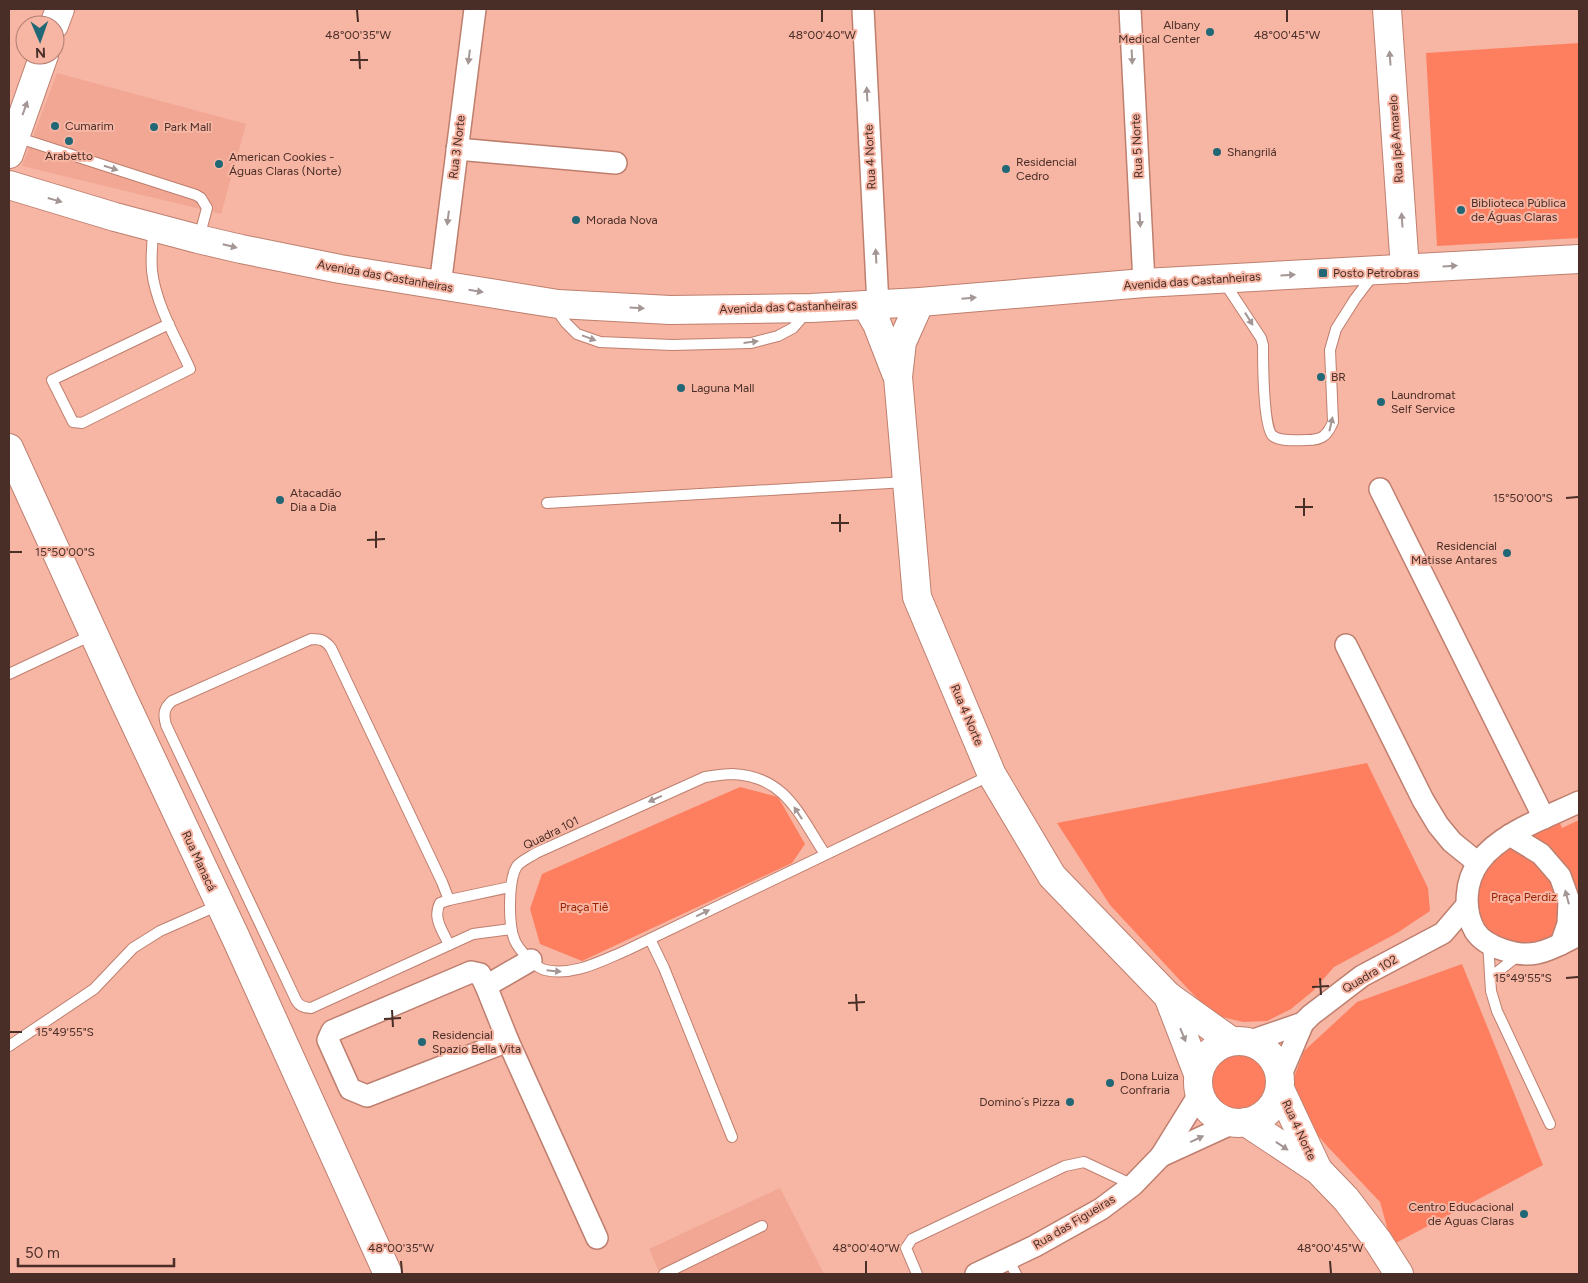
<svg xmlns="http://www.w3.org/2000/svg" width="1588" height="1283" viewBox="0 0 1588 1283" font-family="Figtree,sans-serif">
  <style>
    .built { fill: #f1a794 }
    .green { fill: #fd7f60 }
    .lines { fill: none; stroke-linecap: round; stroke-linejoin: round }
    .lane-casing { stroke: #be7f6f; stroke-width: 12 }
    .street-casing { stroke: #be7f6f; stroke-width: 24 }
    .secondary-casing { stroke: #be7f6f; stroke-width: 30 }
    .lane { stroke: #fff; stroke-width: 10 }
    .street { stroke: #fff; stroke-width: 21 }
    .secondary { stroke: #fff; stroke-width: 28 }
    .oneway { fill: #a49694 }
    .ticks { fill: none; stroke: #492e28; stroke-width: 2 }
    .poi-dot { fill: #216776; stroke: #f7b5a3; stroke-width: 2 }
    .labels { text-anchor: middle; stroke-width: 4; stroke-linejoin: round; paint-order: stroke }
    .poi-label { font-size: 12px; fill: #492e28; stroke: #f7b5a3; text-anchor: start }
    .street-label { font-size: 12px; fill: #492e28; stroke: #f7b5a3 }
    .park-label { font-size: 12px; fill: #972200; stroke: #f7b5a3 }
    .ticks-label { font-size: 12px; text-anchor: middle; fill: #492e28; stroke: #f7b5a3; stroke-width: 4; stroke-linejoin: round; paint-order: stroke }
  </style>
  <rect width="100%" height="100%" fill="#f7b5a3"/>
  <g class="built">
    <path d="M57,73L246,124L221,214L22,166Z"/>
    <path d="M780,1188L824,1274H660L649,1249Z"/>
  </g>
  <g class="green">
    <path d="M1579,43V238L1437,246L1426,53Z"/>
    <path d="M1367,763L1428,888L1430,911L1397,933L1334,967L1313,991L1291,1009L1267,1021L1243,1022L1214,1015L1188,989L1110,905L1057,823Z"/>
    <path d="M740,787L778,797L805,844L792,863L582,961L540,944L530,909L542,874Z"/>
    <path d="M1556,813L1562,828L1579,820V935L1561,944L1488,942L1468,885L1478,863Z"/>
    <path d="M1462,964L1543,1165L1392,1245L1380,1202L1327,1146L1303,1118L1293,1080L1304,1051L1357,1002Z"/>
    <path d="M1222,1044L1260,1046L1270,1055L1277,1065L1276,1101L1268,1111L1258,1119H1221L1210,1112L1202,1100L1203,1062L1212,1051Z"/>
  </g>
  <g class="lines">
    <defs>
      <g id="lane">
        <path d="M16,137L196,195L201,198L207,208L199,238"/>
        <path d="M154,228C152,242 151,256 152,271C156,305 176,338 190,369L82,423L73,422L52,380L169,324"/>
        <path d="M1224,282L1261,338L1263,345C1263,360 1263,429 1273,436C1281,442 1297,440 1307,440C1322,440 1327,436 1333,422L1330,350L1336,329L1355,299L1374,274"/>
        <path d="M559,305L561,316L566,323L577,334L600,342L672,345L751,343L778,336L793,328L806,313"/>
        <path d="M547,503L906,482"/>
        <path d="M9,674L94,634"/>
        <path d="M825,854C799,815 786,776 732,774C723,774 714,776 705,777L536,853C530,857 521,861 517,866C508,880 508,926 515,941C519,950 536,968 545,970C574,976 599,962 625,951L991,775"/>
        <path d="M449,900L442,882L331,648C325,640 321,639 311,639L172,701C164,708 163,714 166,725L296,1000C299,1006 304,1008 311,1008L473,934L511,929"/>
        <path d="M650,939L664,968L732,1137"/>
        <path d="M1488,942L1491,991L1497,1011L1550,1124"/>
        <path d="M449,945C443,931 432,918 440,903L449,900L510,887"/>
        <path d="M1491,977L1520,954"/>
        <path d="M9,1046L94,989L133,948L160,931L219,905"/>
        <path d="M1008,1259L1016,1274"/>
        <path d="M664,1274L762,1226"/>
        <path d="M917,1274L906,1248L912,1239L1065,1166L1084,1162L1133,1185"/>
      </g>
      <g id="street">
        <path d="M863,9L878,305"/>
        <path d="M1130,9L1144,283"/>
        <path d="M457,149L616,163"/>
        <path d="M440,286L475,9"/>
        <path d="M1380,489L1544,818"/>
        <path d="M1346,645L1423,800L1438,825L1452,842L1478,863"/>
        <path d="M1579,802C1547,817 1500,833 1479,862C1465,881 1463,910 1475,931C1486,948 1519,957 1537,953C1552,950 1566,941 1579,935"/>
        <path d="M1510,835L1541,854L1560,876L1569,901L1568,924L1561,944"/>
        <path d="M531,960L486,986L508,1041L597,1238"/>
        <path d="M486,986L480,974L471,972L332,1031L328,1040L350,1089L367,1096L508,1041"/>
        <path d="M1248,1042L1303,1023"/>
        <path d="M1280,1077L1303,1023L1311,1015L1362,976L1443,933L1467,905"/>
        <path d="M1161,1156L1233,1123"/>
        <path d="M976,1274L1035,1246L1101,1209L1133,1185L1161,1156L1200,1093"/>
      </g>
      <g id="secondary">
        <path d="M1387,9L1405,269"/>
        <path d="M54,25L60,9"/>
        <path d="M9,154L44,55"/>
        <path d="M9,185L115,217L198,239L241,249L340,269L558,304L670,310L811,308L920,302L1144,283L1579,259"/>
        <path d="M920,302L902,342L898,377L917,597L992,775L1052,876L1168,996L1231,1041"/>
        <path d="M866,305L877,324L896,373"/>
        <path d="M9,448L122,696L235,936L388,1274"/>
        <path d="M1168,996L1198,1074"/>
        <circle cx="1239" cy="1082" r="41"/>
        <path d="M1280,1089L1318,1170"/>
        <path d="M1246,1122L1318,1170L1346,1199L1378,1241L1399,1274"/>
      </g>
    </defs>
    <use href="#lane" class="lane-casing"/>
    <use href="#street" class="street-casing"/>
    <use href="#secondary" class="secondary-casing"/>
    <use href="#lane" class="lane"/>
    <use href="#street" class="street"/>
    <use href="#secondary" class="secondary"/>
  </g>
  <defs><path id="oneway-solid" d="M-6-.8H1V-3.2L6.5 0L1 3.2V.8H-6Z" transform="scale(1.25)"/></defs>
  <g class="oneway">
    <use href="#oneway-solid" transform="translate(469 57) rotate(97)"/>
    <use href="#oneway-solid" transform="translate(1132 57) rotate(87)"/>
    <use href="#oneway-solid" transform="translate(1390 58) rotate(-94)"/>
    <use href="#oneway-solid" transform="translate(867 94) rotate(-93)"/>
    <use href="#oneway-solid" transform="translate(25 108) rotate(-70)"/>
    <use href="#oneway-solid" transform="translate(111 168) rotate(18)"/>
    <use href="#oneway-solid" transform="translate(55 200) rotate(16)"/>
    <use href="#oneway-solid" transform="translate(448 218) rotate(97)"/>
    <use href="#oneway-solid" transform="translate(1140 220) rotate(87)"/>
    <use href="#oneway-solid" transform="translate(1402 220) rotate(-94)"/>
    <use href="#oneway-solid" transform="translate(230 246) rotate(14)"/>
    <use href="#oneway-solid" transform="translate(876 256) rotate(-93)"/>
    <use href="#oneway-solid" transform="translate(1450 266) rotate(-3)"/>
    <use href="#oneway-solid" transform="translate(1288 275) rotate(-3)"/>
    <use href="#oneway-solid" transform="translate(476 291) rotate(9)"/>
    <use href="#oneway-solid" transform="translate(969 298) rotate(-5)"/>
    <use href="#oneway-solid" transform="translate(637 308) rotate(3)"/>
    <use href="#oneway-solid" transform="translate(1249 319) rotate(58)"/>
    <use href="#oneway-solid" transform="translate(589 338) rotate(20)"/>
    <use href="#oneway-solid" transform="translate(751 342) rotate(-7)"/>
    <use href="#oneway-solid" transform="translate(1331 424) rotate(-77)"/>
    <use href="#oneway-solid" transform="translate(655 799) rotate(156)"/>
    <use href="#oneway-solid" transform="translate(798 813) rotate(-123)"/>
    <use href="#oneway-solid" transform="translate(1567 897) rotate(-105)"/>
    <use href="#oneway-solid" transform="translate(703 913) rotate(-26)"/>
    <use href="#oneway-solid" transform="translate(554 971) rotate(6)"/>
    <use href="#oneway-solid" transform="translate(1183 1035) rotate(68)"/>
    <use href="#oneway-solid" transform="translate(1197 1139) rotate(-25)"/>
    <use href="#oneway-solid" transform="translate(1282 1146) rotate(34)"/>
  </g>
  <path class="ticks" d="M357,10L358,22M822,10V22M1287,10V22M359,51L360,69M350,60H368M1304,498V516M1566,498L1578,497M1295,507H1313M840,514V532M831,523H849M376,531V548M367,540L385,539M10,552H22M1320,978L1321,995M1566,978L1578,977M1312,987L1329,986M856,994L857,1011M848,1003L865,1002M392,1010L393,1027M384,1019L401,1018M10,1032H22M401,1261L402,1273M866,1261V1273M1330,1261L1331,1273"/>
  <g class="poi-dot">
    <circle cx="1210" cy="32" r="5"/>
    <circle cx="55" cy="126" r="5"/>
    <circle cx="154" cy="127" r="5"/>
    <circle cx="69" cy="141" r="5"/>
    <circle cx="1217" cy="152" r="5"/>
    <circle cx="219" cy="164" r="5"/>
    <circle cx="1006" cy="169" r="5"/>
    <circle cx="1461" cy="210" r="5"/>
    <circle cx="576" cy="220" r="5"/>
    <rect x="1318" y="268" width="10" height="10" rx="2.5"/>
    <circle cx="1321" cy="377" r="5"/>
    <circle cx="681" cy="388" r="5"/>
    <circle cx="1381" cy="402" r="5"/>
    <circle cx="280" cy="500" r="5"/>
    <circle cx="1507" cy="553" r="5"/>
    <circle cx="422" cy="1042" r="5"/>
    <circle cx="1110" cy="1083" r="5"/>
    <circle cx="1070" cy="1102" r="5"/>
    <circle cx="1524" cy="1214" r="5"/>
  </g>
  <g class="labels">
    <g class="poi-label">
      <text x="1200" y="29" text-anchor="end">Albany<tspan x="1200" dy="14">Medical Center</tspan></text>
      <text x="65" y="130">Cumarim</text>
      <text x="164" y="131">Park Mall</text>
      <text x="1227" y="156">Shangrilá</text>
      <text x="69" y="160" text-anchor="middle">Arabetto</text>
      <text x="229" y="161">American Cookies -<tspan x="229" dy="14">Águas Claras (Norte)</tspan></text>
      <text x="1016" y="166">Residencial<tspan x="1016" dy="14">Cedro</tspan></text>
      <text x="1471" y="207">Biblioteca Pública<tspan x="1471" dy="14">de Águas Claras</tspan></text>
      <text x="586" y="224">Morada Nova</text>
      <text x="1333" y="277">Posto Petrobras</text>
      <text x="1331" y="381">BR</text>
      <text x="691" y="392">Laguna Mall</text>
      <text x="1391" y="399">Laundromat<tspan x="1391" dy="14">Self Service</tspan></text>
      <text x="290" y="497">Atacadão<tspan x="290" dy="14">Dia a Dia</tspan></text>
      <text x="1497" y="550" text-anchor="end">Residencial<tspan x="1497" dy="14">Matisse Antares</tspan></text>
      <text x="432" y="1039">Residencial<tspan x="432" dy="14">Spazio Bella Vita</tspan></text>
      <text x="1120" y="1080">Dona Luiza<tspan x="1120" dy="14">Confraria</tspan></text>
      <text x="1060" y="1106" text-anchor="end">Domino´s Pizza</text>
      <text x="1514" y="1211" text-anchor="end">Centro Educacional<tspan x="1514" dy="14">de Aguas Claras</tspan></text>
    </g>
    <g class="street-label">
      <text transform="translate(1396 139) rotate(-94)" y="4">Rua Ipê Amarelo</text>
      <text transform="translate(1137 146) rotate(-93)" y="4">Rua 5 Norte</text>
      <text transform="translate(457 147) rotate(-83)" y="4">Rua 3 Norte</text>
      <text transform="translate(870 157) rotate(-93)" y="4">Rua 4 Norte</text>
      <text transform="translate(385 276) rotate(10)" y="4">Avenida das Castanheiras</text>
      <text transform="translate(1192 281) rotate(-4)" y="4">Avenida das Castanheiras</text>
      <text transform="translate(788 307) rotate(-2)" y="4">Avenida das Castanheiras</text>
      <text transform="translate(967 715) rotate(67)" y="4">Rua 4 Norte</text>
      <text transform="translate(551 833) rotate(-26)" y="4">Quadra 101</text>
      <text transform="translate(199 861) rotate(65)" y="4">Rua Manacá</text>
      <text transform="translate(1370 974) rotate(-31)" y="4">Quadra 102</text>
      <text transform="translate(1299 1130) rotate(65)" y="4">Rua 4 Norte</text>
      <text transform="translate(1074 1222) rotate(-31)" y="4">Rua das Figueiras</text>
    </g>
    <g class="park-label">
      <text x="1524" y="901">Praça Perdiz</text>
      <text x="584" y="911">Praça Tiê</text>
    </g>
  </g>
  <g class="ticks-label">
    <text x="358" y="39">48°00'35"W</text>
    <text x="822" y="39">48°00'40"W</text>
    <text x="1287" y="39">48°00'45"W</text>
    <text x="1523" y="502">15°50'00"S</text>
    <text x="65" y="556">15°50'00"S</text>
    <text x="1523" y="982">15°49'55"S</text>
    <text x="65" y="1036">15°49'55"S</text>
    <text x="401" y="1252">48°00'35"W</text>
    <text x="866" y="1252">48°00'40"W</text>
    <text x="1330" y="1252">48°00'45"W</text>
  </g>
  <rect width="1588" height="1283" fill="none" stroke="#492e28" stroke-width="20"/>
  <g transform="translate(40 40) rotate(178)"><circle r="24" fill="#f7b5a3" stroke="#b17f72"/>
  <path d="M0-4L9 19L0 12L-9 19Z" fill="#216776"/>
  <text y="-8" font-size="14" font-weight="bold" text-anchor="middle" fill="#492e28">N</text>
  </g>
  <path d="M18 1258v8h156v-8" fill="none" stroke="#492e28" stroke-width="2.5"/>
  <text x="25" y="1258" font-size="15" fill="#492e28" stroke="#f7b5a3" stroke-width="4" paint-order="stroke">50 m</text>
</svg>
